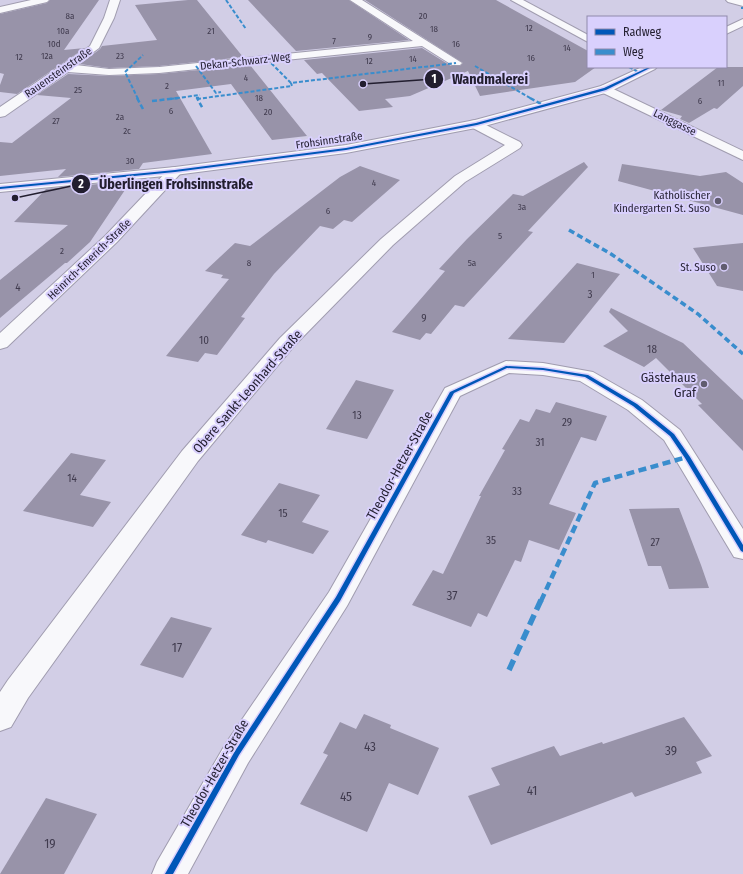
<svg xmlns="http://www.w3.org/2000/svg" width="743" height="874" viewBox="0 0 743 874" font-family="'Fira Sans Condensed',sans-serif">
  <style>
    .building { fill: #9893a9 }
    .lines { fill: none; stroke-linecap: round; stroke-linejoin: round }
    .street-casing { stroke: #a09caf; stroke-width: 2 }
    .secondary-casing { stroke: #a09caf; stroke-width: 2 }
    .street { fill: #f8f8fb; fill-rule: evenodd }
    .secondary { fill: #f8f8fb; fill-rule: evenodd }
    .quiet-far4 { stroke: #398dcd; stroke-width: 2; stroke-dasharray: 4 2; stroke-linecap: butt }
    .quiet-far3 { stroke: #398dcd; stroke-width: 2.5; stroke-dasharray: 5 2.5; stroke-linecap: butt }
    .quiet-far2 { stroke: #398dcd; stroke-width: 3.5; stroke-dasharray: 6 3.5; stroke-linecap: butt }
    .quiet-far1 { stroke: #398dcd; stroke-width: 4.5; stroke-dasharray: 8 4.5; stroke-linecap: butt }
    .quiet { stroke: #398dcd; stroke-width: 5.5; stroke-dasharray: 11 5.5; stroke-linecap: butt }
    .cycleway-casing { stroke: #d9d0fd; stroke-width: 3 }
    .cycleway { fill: #0057b8; fill-rule: evenodd }
    .poi-dot { fill: #605c6f; stroke: #d9d0fd; stroke-width: 1.5 }
    .labels { text-anchor: middle; stroke-width: 4; stroke-linejoin: round; paint-order: stroke }
    .far-number-label { font-size: 9px; fill: #403b4e }
    .far-street-label { font-size: 11px; fill: #221e2f; stroke: #d9d0fd }
    .far-poi-label { font-size: 11px; fill: #221e2f; stroke: #d9d0fd; text-anchor: end }
    .number-label { font-size: 11px; fill: #403b4e }
    .poi-label { font-size: 13px; fill: #221e2f; stroke: #d9d0fd; text-anchor: end }
    .street-label { font-size: 13px; fill: #221e2f; stroke: #d9d0fd }
    .near-number-label { font-size: 13px; fill: #403b4e }
    .leader { fill: none; stroke: #221e2f; stroke-width: 1.5 }
    .callout-dot { fill: #221e2f; stroke: #d9d0fd; stroke-width: 1.5 }
    .mark-label { font-size: 12px; text-anchor: middle; font-weight: bold; fill: #fff }
    .callout-label { font-size: 14px; text-anchor: middle; font-weight: bold; fill: #221e2f; stroke: #d9d0fd; stroke-width: 4; stroke-linejoin: round; paint-order: stroke }
  </style>
  <rect width="100%" height="100%" fill="#d2cee6"/>
  <g class="building">
    <path d="M50,0H99L64,50L85,48L17,94L0,92V85L4,74L0,73V14L47,3Z"/>
    <path d="M188,0H197L243,57L159,66L109,68L80,64L100,49L102,46L157,40L135,5Z"/>
    <path d="M248,0H349L409,40L296,51Z"/>
    <path d="M365,0H496L588,51V67H596L575,82L480,96L468,71L410,96L385,99L393,107L359,111L322,73L317,74L304,60L422,48L451,66H460L463,63Z"/>
    <path d="M250,65L307,136L272,140L231,84L176,91L212,154L143,163L139,169L58,177L66,169L0,176V142L12,143L71,98L37,95L68,74L109,76L159,74Z"/>
    <path d="M718,67H743V86L717,109L714,108L689,123L680,119L682,116L661,110Z"/>
    <path d="M584,162L588,167L528,231L533,232L464,307L455,305L431,334L426,333L420,340L392,332L445,271L439,269L467,239L513,194L523,196Z"/>
    <path d="M622,164L700,176L726,172L743,183V215L618,181Z"/>
    <path d="M360,166L400,180L352,222L344,220L333,229L320,226L274,274L241,317L245,318L217,355L205,353L198,362L166,356L229,279L221,278L223,275L205,271L235,243L250,246L340,177Z"/>
    <path d="M131,181L90,242L67,263H65L0,318V280L68,225L14,222L46,189Z"/>
    <path d="M743,243V291L717,286L693,248Z"/>
    <path d="M577,263L620,274L564,343L508,339Z"/>
    <path d="M611,308L683,343L743,400V451L698,405L702,404L656,358L644,367L603,346L628,331L609,312Z"/>
    <path d="M356,380L394,390L367,439L326,429Z"/>
    <path d="M556,402L607,416L596,441L581,437L549,504L576,513L559,550L529,540L521,562L515,560L487,617L478,613L471,627L412,605L433,570L443,574L481,496H479L505,450L502,449L520,419L529,422L536,409L550,413Z"/>
    <path d="M71,453L106,460L80,495L111,502L93,527L23,511Z"/>
    <path d="M279,483L320,495L302,522L329,531L313,554L268,540L266,543L241,535Z"/>
    <path d="M679,508L701,565L709,588L669,589L661,566H648L629,509Z"/>
    <path d="M171,617L212,628L183,678L140,665Z"/>
    <path d="M364,714L391,725L390,728L439,748L418,795L389,783L367,832L300,804L328,755L323,753L340,722L356,729Z"/>
    <path d="M684,717L712,756L696,762L702,773L635,797L632,792L491,845L468,796L500,785L491,768L554,746L560,756L602,742L603,744Z"/>
    <path d="M46,798L97,814L64,874H0Z"/>
  </g>
  <g class="lines">
    <defs>
      <g id="street">
        <path d="M31,0H49L47,2L0,13V7Z"/>
        <path d="M110,0H120L114,18L99,48L76,65L109,69L159,67L413,41L350,0H362L462,63L460,65H452L422,46L159,73L109,75L68,72L5,116L0,117V107L90,46L104,18Z"/>
        <path d="M511,0H523L588,35V42Z"/>
        <path d="M605,85L743,151V160L601,92L599,89L601,86Z"/>
        <path d="M476,120L520,142L522,145L520,148L465,182L393,245L294,346L198,461L28,698L11,727L0,731V692L8,680L182,451L280,338L381,239L455,176L505,145L471,127L469,124L471,121Z"/>
        <path d="M175,167L180,168L182,171L180,174L117,242L7,347L0,349V333L105,236L170,168Z"/>
        <path d="M506,361L543,363L593,372L642,400L680,430L743,529V559L734,557L664,440L628,410L580,381L543,375L509,373L460,396L347,606L248,763L188,874H152L157,862L226,743L329,592L445,388Z"/>
      </g>
      <g id="secondary">
        <path d="M726,0H743V6L728,2Z"/>
        <path d="M743,19V26L726,34V27Z"/>
        <path d="M642,67H657L655,69L609,92L481,127L346,153L175,175L0,192V184L175,167L346,145L475,120L601,86Z"/>
      </g>
    </defs>
    <use href="#street" class="street-casing"/>
    <use href="#secondary" class="secondary-casing"/>
    <use href="#street" class="street"/>
    <use href="#secondary" class="secondary"/>
    <g class="quiet-far4">
      <path d="M226,0L246,29"/>
      <path d="M741,8H743"/>
      <path d="M267,59L291,83L456,63"/>
      <path d="M196,66L216,93L221,92"/>
      <path d="M475,66L532,99"/>
      <path d="M629,67L640,73"/>
      <path d="M138,99L125,72L143,55"/>
      <path d="M170,99L200,95"/>
      <path d="M197,99L292,86L291,83"/>
    </g>
    <g class="quiet-far3">
      <path d="M137,98L143,109"/>
      <path d="M199,98H197L203,109"/>
      <path d="M530,98L543,105"/>
      <path d="M152,101L178,98"/>
    </g>
    <path class="quiet-far2" d="M569,230L611,254L698,314L743,354"/>
    <path class="quiet-far1" d="M541,601L595,483L687,457"/>
    <path class="quiet" d="M509,670L541,600"/>
    <defs>
      <g id="cycleway">
        <path d="M649,67H652L606,90L477,125L346,150L175,172L0,189V187L175,170L346,148L476,123L604,88Z"/>
        <path d="M506,366L543,368L588,375L637,404L674,434L690,457L743,545V552L741,551L685,458L670,436L633,406L585,377L543,370L507,368L454,393L340,601L239,755L173,874H165L235,751L336,597L450,392Z"/>
      </g>
    </defs>
    <use href="#cycleway" class="cycleway-casing"/>
    <use href="#cycleway" class="cycleway"/>
  </g>
  <g class="poi-dot">
    <circle cx="718" cy="201" r="4"/>
    <circle cx="724" cy="267" r="4"/>
    <circle cx="704" cy="384" r="4"/>
  </g>
  <g class="labels">
    <g class="far-number-label">
      <text x="70" y="19">8a</text>
      <text x="423" y="19">20</text>
      <text x="529" y="31">12</text>
      <text x="434" y="32">18</text>
      <text x="63" y="34">10a</text>
      <text x="211" y="34">21</text>
      <text x="370" y="40">9</text>
      <text x="334" y="44">7</text>
      <text x="54" y="47">10d</text>
      <text x="456" y="47">16</text>
      <text x="567" y="51">14</text>
      <text x="47" y="59">12a</text>
      <text x="120" y="59">23</text>
      <text x="19" y="60">12</text>
      <text x="531" y="61">16</text>
      <text x="413" y="62">14</text>
      <text x="369" y="64">12</text>
      <text x="246" y="81">4</text>
      <text x="721" y="86">11</text>
      <text x="167" y="89">2</text>
      <text x="78" y="93">25</text>
      <text x="259" y="101">18</text>
      <text x="700" y="104">6</text>
      <text x="171" y="114">6</text>
      <text x="268" y="115">20</text>
      <text x="120" y="120">2a</text>
      <text x="56" y="124">27</text>
      <text x="127" y="134">2c</text>
      <text x="130" y="164">30</text>
      <text x="374" y="186">4</text>
      <text x="522" y="210">3a</text>
      <text x="328" y="214">6</text>
      <text x="500" y="239">5</text>
      <text x="62" y="254">2</text>
      <text x="249" y="266">8</text>
      <text x="472" y="266">5a</text>
      <text x="593" y="278">1</text>
    </g>
    <g class="far-street-label">
      <text transform="translate(245 61) rotate(-6)" y="4">Dekan-Schwarz-Weg</text>
      <text transform="translate(58 72) rotate(-35)" y="4">Rauensteinstraße</text>
      <text transform="translate(675 122) rotate(26)" y="4">Langgasse</text>
      <text transform="translate(329 140) rotate(-8)" y="4">Frohsinnstraße</text>
      <text transform="translate(89 259) rotate(-44)" y="4">Heinrich-Emerich-Straße</text>
    </g>
    <g class="far-poi-label">
      <text x="710" y="199">Katholischer<tspan x="710" dy="13">Kindergarten St. Suso</tspan></text>
      <text x="716" y="271">St. Suso</text>
    </g>
    <g class="number-label">
      <text x="18" y="291">4</text>
      <text x="590" y="298">3</text>
      <text x="424" y="322">9</text>
      <text x="204" y="344">10</text>
      <text x="652" y="353">18</text>
      <text x="357" y="419">13</text>
      <text x="567" y="426">29</text>
      <text x="540" y="446">31</text>
      <text x="72" y="482">14</text>
      <text x="517" y="495">33</text>
      <text x="283" y="517">15</text>
      <text x="491" y="544">35</text>
      <text x="655" y="546">27</text>
    </g>
    <g class="poi-label">
      <text x="696" y="382">Gästehaus<tspan x="696" dy="15">Graf</tspan></text>
    </g>
    <g class="street-label">
      <text transform="translate(247 391) rotate(-49)" y="5">Obere Sankt-Leonhard-Straße</text>
      <text transform="translate(399 465) rotate(-61)" y="5">Theodor-Hetzer-Straße</text>
      <text transform="translate(214 773) rotate(-60)" y="5">Theodor-Hetzer-Straße</text>
    </g>
    <g class="near-number-label">
      <text x="452" y="600">37</text>
      <text x="177" y="652">17</text>
      <text x="370" y="751">43</text>
      <text x="671" y="755">39</text>
      <text x="532" y="795">41</text>
      <text x="346" y="801">45</text>
      <text x="50" y="848">19</text>
    </g>
  </g>
  <path class="leader" d="M363 84L434 79M15 198L81 184"/>
  <g class="callout-dot">
    <circle cx="363" cy="84" r="4"/>
    <circle cx="15" cy="198" r="4"/>
    <circle cx="434" cy="79" r="10"/>
    <circle cx="81" cy="184" r="10"/>
  </g>
  <g class="mark-label">
    <text x="434" y="83">1</text>
    <text x="81" y="188">2</text>
  </g>
  <g class="callout-label">
    <text x="490" y="84">Wandmalerei</text>
    <text x="176" y="189">Überlingen Frohsinnstraße</text>
  </g>
  <rect x="587" y="16" width="140" height="52" fill="#d9d0fd" stroke="#9089ab"/>
  <rect x="595" y="29" width="20" height="6" fill="#0057b8" stroke="#9089ab"/>
  <text x="623" y="36" font-size="12" fill="#221e2f">Radweg</text>
  <rect x="595" y="49" width="20" height="6" fill="#398dcd" stroke="#9089ab"/>
  <text x="623" y="56" font-size="12" fill="#221e2f">Weg</text>
</svg>
